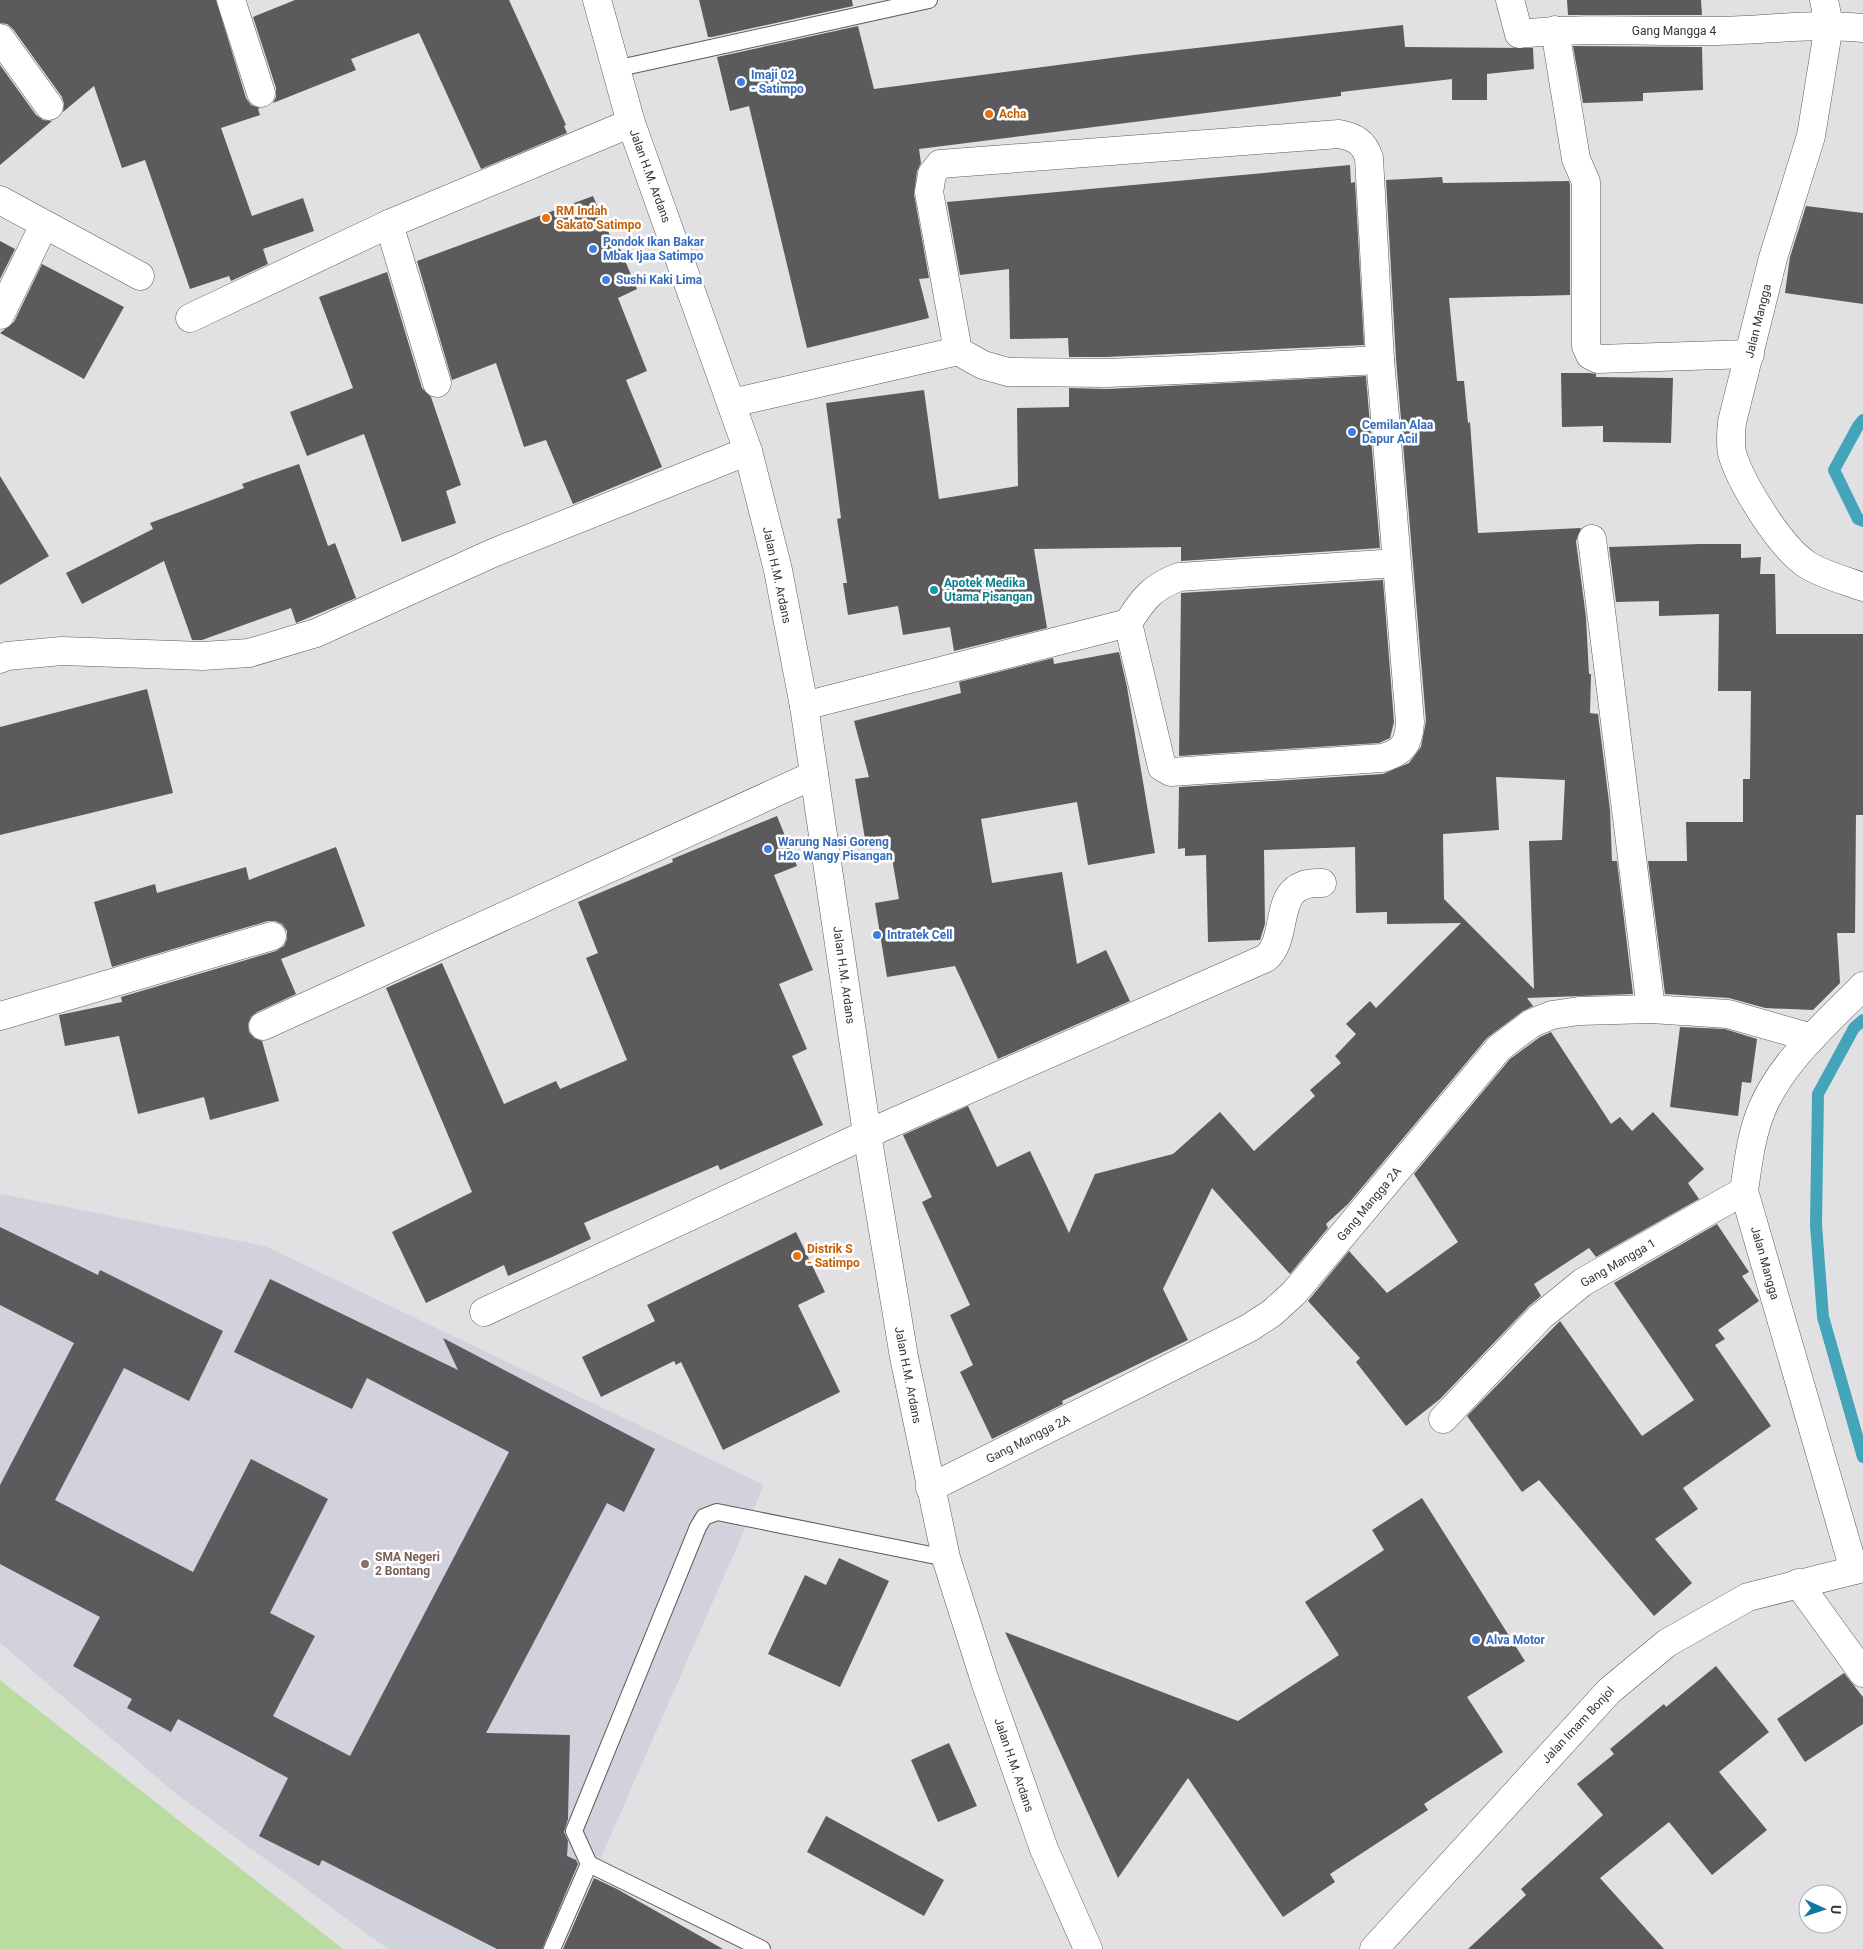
<svg xmlns="http://www.w3.org/2000/svg" width="1863" height="1949" viewBox="0 0 1863 1949" font-family="Roboto,sans-serif">
  <style>
    .built { fill: #d1d2db }
    .green { fill: #bbdca0 }
    .lines { fill: none; stroke-linecap: round; stroke-linejoin: round }
    .stream { stroke: #44a5ba; stroke-width: 12 }
    .building { fill: #5b5b5d; fill-rule: evenodd }
    .lane-casing { stroke: #5b5b5d; stroke-width: 18 }
    .street-casing { stroke: #5b5b5d; stroke-width: 29 }
    .secondary-casing { stroke: #5b5b5d; stroke-width: 29 }
    .lane { stroke: #fff; stroke-width: 16 }
    .street { stroke: #fff; stroke-width: 28 }
    .secondary { stroke: #fff; stroke-width: 28 }
    .shop-dot { fill: #3f7fe0; stroke: #fff; stroke-width: 2 }
    .food-dot { fill: #e8710a; stroke: #fff; stroke-width: 2 }
    .culture-dot { fill: #0f9aa8; stroke: #fff; stroke-width: 2 }
    .education-dot { fill: #8d6e63; stroke: #fff; stroke-width: 2 }
    .labels { text-anchor: middle; stroke-width: 5; stroke-linejoin: round; paint-order: stroke }
    .street-label { font-size: 12px; fill: #353536; stroke: #fff }
    .shop-label { font-size: 12px; font-weight: bold; fill: #366cbe; stroke: #fff; text-anchor: start }
    .food-label { font-size: 12px; font-weight: bold; fill: #c56008; stroke: #fff; text-anchor: start }
    .culture-label { font-size: 12px; font-weight: bold; fill: #0d838f; stroke: #fff; text-anchor: start }
    .education-label { font-size: 12px; font-weight: bold; fill: #785e54; stroke: #fff; text-anchor: start }
  </style>
  <rect width="100%" height="100%" fill="#e1e1e4"/>
  <path class="built" d="M0,1194L265,1246L764,1485L561,1949H388L175,1793L0,1643Z"/>
  <path class="green" d="M0,1680L343,1949H0Z"/>
  <g class="lines">
    <g class="stream">
      <path d="M1863,420L1858,426L1834,470L1858,519L1863,521"/>
      <path d="M1863,1020L1854,1028L1818,1094L1816,1225L1823,1317L1863,1457"/>
    </g>
  </g>
  <g class="building">
    <path d="M0,0H216L246,98L251,105L260,108L258,109L260,115L221,128L252,216L303,198L314,231L263,249L268,264L231,281L229,276L190,289L145,160L122,168L94,86L63,112L64,104L62,97L13,29L7,24L0,23Z"/>
    <path d="M295,0H509L566,125L564,126L567,133L481,169L419,33L351,59L356,70L273,103L276,97V88L253,17Z"/>
    <path d="M699,0H852L853,6L712,37H708Z"/>
    <path d="M1567,0H1701L1702,15H1568Z"/>
    <path d="M1403,25L1405,47L1533,48L1534,69L1487,74V100H1452V79L1341,92V96L1293,102L919,149L921,163L917,171L914,194L929,278L919,279L929,318L807,348L749,106L730,111L717,57L858,26L874,89L1134,55Z"/>
    <path d="M1573,46L1702,47L1703,90L1643,93V101L1583,103Z"/>
    <path d="M0,65L36,115L43,120L52,121L0,165Z"/>
    <path d="M1350,165L1351,183L1355,182L1364,345L1106,357H1069L1068,338L1010,339L1009,269L960,275L947,202Z"/>
    <path d="M1442,177L1443,183L1569,181L1570,185V295L1449,298L1457,381H1464L1468,423L1470,422L1478,533L1581,528L1576,541L1586,617L1589,674H1591L1590,713L1598,714L1610,810L1612,861H1617L1633,994L1527,998L1533,1006L1523,1011L1487,1038L1348,1204L1326,1224L1328,1228L1290,1274L1212,1188L1163,1289L1188,1340L1062,1401L1063,1404L992,1439L960,1372L973,1365L950,1315L970,1305L922,1202L932,1197L903,1135L968,1106L997,1167L1030,1151L1069,1233L1095,1174L1173,1154L1220,1112L1254,1151L1315,1096L1310,1090L1341,1063L1335,1056L1356,1034L1346,1024L1370,1001L1376,1008L1461,923L1387,924V912L1356,913L1355,847L1264,850L1265,924L1260,940L1208,942L1206,855L1185,856V848L1178,849L1179,787L1383,774L1409,763L1421,747L1426,721L1396,359L1386,180ZM1496,777L1565,780L1562,840L1529,841L1534,989L1444,899L1443,834L1499,830Z"/>
    <path d="M593,196L611,238L615,237L637,289L618,298L647,371L626,380L662,467L573,504L546,440L524,447L496,363L452,380L417,261Z"/>
    <path d="M1806,206L1863,213V304L1785,293L1790,257Z"/>
    <path d="M0,241L15,249L0,279Z"/>
    <path d="M42,264L124,307L84,379L0,333L14,322Z"/>
    <path d="M387,272L422,388L431,397L461,485L446,491L456,523L402,542L364,434L307,456L290,412L353,388L319,297Z"/>
    <path d="M1561,373H1590L1596,374V377L1673,378L1671,443L1603,442V426L1562,427Z"/>
    <path d="M1366,376L1380,548L1181,561V547L1034,549L1047,628L954,651L950,627L903,635L898,606L848,615L843,583H847L837,519L841,518L826,403L924,390L939,499L1018,486L1017,408L1069,407V388L1107,389Z"/>
    <path d="M299,464L328,546L335,543L356,598L296,623L291,608L202,640H192L164,561L82,604L66,573L153,529L150,523L244,488L242,484Z"/>
    <path d="M0,476L49,556L0,585Z"/>
    <path d="M1700,544H1741V558L1761,557L1760,574H1775L1776,634H1863V815H1856L1855,933H1837L1840,983L1813,1010L1765,1008L1729,998L1665,994L1648,861H1687L1686,822H1743V779H1750L1751,691H1718L1719,614L1659,616V601L1616,602L1609,547Z"/>
    <path d="M1383,580L1394,722L1390,738L1379,743L1179,756L1181,593Z"/>
    <path d="M1119,652L1127,687L1155,853L1088,865L1077,802L981,819L992,883L1062,872L1077,964L1106,950L1130,1001L998,1059L955,966L887,977L875,903L899,899L888,835L865,839L855,779L869,777L854,721L961,693L959,682L1053,658L1054,664Z"/>
    <path d="M147,689L173,793L0,835V727Z"/>
    <path d="M777,816L797,866L774,875L813,970L779,984L807,1049L792,1056L823,1125L720,1170L718,1165L584,1223L591,1239L552,1257L508,1276L504,1265L426,1303L392,1232L472,1192L386,988L442,963L504,1104L556,1081L560,1089L627,1060L586,958L598,953L578,902L673,862L672,859Z"/>
    <path d="M336,847L365,926L281,959L296,994L257,1012L251,1017L248,1024L249,1032L254,1038L262,1041L279,1101L210,1120L204,1097L138,1114L119,1036L65,1046L59,1015L122,1002L121,997L276,951L284,946L287,939V931L282,924L275,921H268L112,967L94,902L155,884L157,893L246,867L249,880Z"/>
    <path d="M1680,1027L1725,1029L1757,1039L1751,1083L1742,1082L1738,1116L1670,1107Z"/>
    <path d="M1551,1032L1611,1124L1620,1117L1632,1131L1653,1112L1704,1169L1688,1183L1699,1199L1596,1257L1589,1248L1534,1284L1541,1296L1529,1306L1440,1399L1406,1426L1356,1362L1360,1358L1308,1301L1349,1251L1387,1293L1458,1242L1414,1174L1510,1059L1540,1037Z"/>
    <path d="M1717,1224L1749,1272L1742,1276L1759,1301L1718,1330L1725,1339L1715,1345L1771,1426L1683,1488L1698,1509L1655,1539L1692,1583L1654,1616L1539,1480L1522,1492L1467,1416L1560,1321L1642,1436L1694,1400L1614,1283Z"/>
    <path d="M0,1227L98,1275L100,1270L223,1331L189,1401L124,1368L55,1500L193,1572L251,1459L328,1499L270,1613L315,1636L273,1716L350,1756L509,1452L367,1378L352,1409L234,1352L270,1279L458,1370L443,1338L655,1449L624,1512L607,1503L486,1733L570,1735L568,1819L564,1832L568,1841L567,1856L576,1860L578,1864L542,1949H497L322,1860L319,1866L259,1836L288,1778L178,1719L171,1732L127,1708L132,1699L73,1666L100,1617L0,1564V1485L74,1343L0,1305Z"/>
    <path d="M796,1232L825,1292L798,1305L840,1392L723,1450L681,1362L676,1365L674,1361L601,1397L582,1357L655,1321L647,1305Z"/>
    <path d="M1422,1498L1525,1661L1467,1697L1503,1752L1424,1804L1428,1810L1330,1874L1335,1882L1283,1917L1188,1778L1118,1878L1005,1632L1238,1721L1339,1655L1305,1602L1384,1550L1372,1530Z"/>
    <path d="M839,1558L889,1581L840,1687L768,1654L805,1575L826,1585Z"/>
    <path d="M1716,1666L1769,1732L1719,1772L1767,1830L1712,1875L1669,1822L1600,1878L1664,1949H1468L1526,1895L1521,1889L1603,1815L1577,1784L1614,1754L1610,1749L1664,1704L1666,1707Z"/>
    <path d="M1844,1673L1863,1697V1724L1805,1762L1777,1719Z"/>
    <path d="M949,1743L977,1806L938,1822L911,1760Z"/>
    <path d="M826,1816L944,1880L924,1916L807,1852Z"/>
    <path d="M594,1878L617,1889L723,1949H563Z"/>
  </g>
  <g class="lines">
    <defs>
      <g id="lane">
        <path d="M615,69L929,0"/>
        <path d="M589,1864L762,1949"/>
        <path d="M552,1949L589,1864L574,1831L698,1527L704,1517L717,1512L946,1558"/>
      </g>
      <g id="street">
        <path d="M231,0L261,93"/>
        <path d="M1510,0L1519,34C1585,27 1651,32 1718,31C1767,30 1814,23 1863,28"/>
        <path d="M1824,0L1829,25L1811,136L1773,258L1732,422C1731,432 1730,443 1732,453C1741,484 1779,545 1806,564C1820,574 1847,581 1863,587"/>
        <path d="M1555,30L1576,159L1586,182V346L1590,355L1598,359L1750,354"/>
        <path d="M0,38L49,106"/>
        <path d="M1339,134C1355,137 1364,142 1369,158L1380,360L1203,369L1106,373L1008,372L983,365L958,351L929,192L932,174L940,164Z"/>
        <path d="M0,200L140,276"/>
        <path d="M389,224L437,383"/>
        <path d="M0,315L44,225"/>
        <path d="M190,318L389,224L631,123"/>
        <path d="M1380,360L1384,405L1410,722C1409,744 1403,752 1382,758L1171,772L1162,767L1128,623C1143,599 1152,587 1179,577L1397,563"/>
        <path d="M732,403L958,351"/>
        <path d="M1592,539L1651,1009"/>
        <path d="M0,659L7,656L62,651L203,656L249,653L316,633L493,553L748,451"/>
        <path d="M804,706L1128,623"/>
        <path d="M0,1016L272,936"/>
        <path d="M263,1026L814,775"/>
        <path d="M484,1312L867,1134L1266,958C1292,935 1269,880 1322,883"/>
        <path d="M1443,1419L1540,1317L1583,1282L1744,1191"/>
        <path d="M930,1488L1249,1328L1272,1313L1294,1293L1499,1048L1532,1023L1552,1015L1579,1011L1651,1009L1728,1014L1812,1038"/>
        <path d="M1854,1570L1744,1191C1748,1164 1751,1135 1762,1109C1782,1061 1827,1023 1863,986"/>
        <path d="M1798,1583L1863,1673"/>
      </g>
      <g id="secondary">
        <path d="M597,0L631,123L748,451L778,570L804,706L867,1134L904,1357L946,1558L985,1681L1044,1849L1088,1949"/>
        <path d="M1374,1949L1609,1691L1667,1643L1748,1597L1863,1568"/>
      </g>
    </defs>
    <use href="#lane" class="lane-casing"/>
    <use href="#street" class="street-casing"/>
    <use href="#secondary" class="secondary-casing"/>
    <use href="#lane" class="lane"/>
    <use href="#street" class="street"/>
    <use href="#secondary" class="secondary"/>
  </g>
  <g class="shop-dot">
    <circle cx="741" cy="82" r="5"/>
    <circle cx="593" cy="249" r="5"/>
    <circle cx="606" cy="280" r="5"/>
    <circle cx="1352" cy="432" r="5"/>
    <circle cx="768" cy="849" r="5"/>
    <circle cx="877" cy="935" r="5"/>
    <circle cx="1476" cy="1640" r="5"/>
  </g>
  <g class="food-dot">
    <circle cx="989" cy="114" r="5"/>
    <circle cx="546" cy="218" r="5"/>
    <circle cx="797" cy="1256" r="5"/>
  </g>
  <circle class="culture-dot" cx="934" cy="590" r="5"/>
  <circle class="education-dot" cx="365" cy="1564" r="5"/>
  <g class="labels">
    <g class="street-label">
      <text x="1674" y="35">Gang Mangga 4</text>
      <text transform="translate(650 176) rotate(70)" y="4">Jalan H.M. Ardans</text>
      <text transform="translate(1758 321) rotate(-76)" y="4">Jalan Mangga</text>
      <text transform="translate(777 575) rotate(78)" y="4">Jalan H.M. Ardans</text>
      <text transform="translate(844 975) rotate(82)" y="4">Jalan H.M. Ardans</text>
      <text transform="translate(1369 1204) rotate(-50)" y="4">Gang Mangga 2A</text>
      <text transform="translate(1618 1263) rotate(-30)" y="4">Gang Mangga 1</text>
      <text transform="translate(1765 1263) rotate(74)" y="4">Jalan Mangga</text>
      <text transform="translate(908 1375) rotate(79)" y="4">Jalan H.M. Ardans</text>
      <text transform="translate(1028 1439) rotate(-27)" y="4">Gang Mangga 2A</text>
      <text transform="translate(1578 1725) rotate(-47)" y="4">Jalan Imam Bonjol</text>
      <text transform="translate(1014 1765) rotate(71)" y="4">Jalan H.M. Ardans</text>
    </g>
    <g class="shop-label">
      <text x="751" y="79">Imaji 02<tspan x="751" dy="14">- Satimpo</tspan></text>
      <text x="603" y="246">Pondok Ikan Bakar<tspan x="603" dy="14">Mbak Ijaa Satimpo</tspan></text>
      <text x="616" y="284">Sushi Kaki Lima</text>
      <text x="1362" y="429">Cemilan Alaa<tspan x="1362" dy="14">Dapur Acil</tspan></text>
      <text x="778" y="846">Warung Nasi Goreng<tspan x="778" dy="14">H2o Wangy Pisangan</tspan></text>
      <text x="887" y="939">Intratek Cell</text>
      <text x="1486" y="1644">Alva Motor</text>
    </g>
    <g class="food-label">
      <text x="999" y="118">Acha</text>
      <text x="556" y="215">RM Indah<tspan x="556" dy="14">Sakato Satimpo</tspan></text>
      <text x="807" y="1253">Distrik S<tspan x="807" dy="14">- Satimpo</tspan></text>
    </g>
    <g class="culture-label">
      <text x="944" y="587">Apotek Medika<tspan x="944" dy="14">Utama Pisangan</tspan></text>
    </g>
    <g class="education-label">
      <text x="375" y="1561">SMA Negeri<tspan x="375" dy="14">2 Bontang</tspan></text>
    </g>
  </g>
  <g transform="translate(1823 1909) rotate(93)"><circle r="24" fill="#ffffff" stroke="#aeaeaf"/>
  <path d="M0-4L9 19L0 12L-9 19Z" fill="#0f78a3"/>
  <text y="-8" font-size="14" font-weight="bold" text-anchor="middle" fill="#353536">U</text>
  </g>
</svg>
